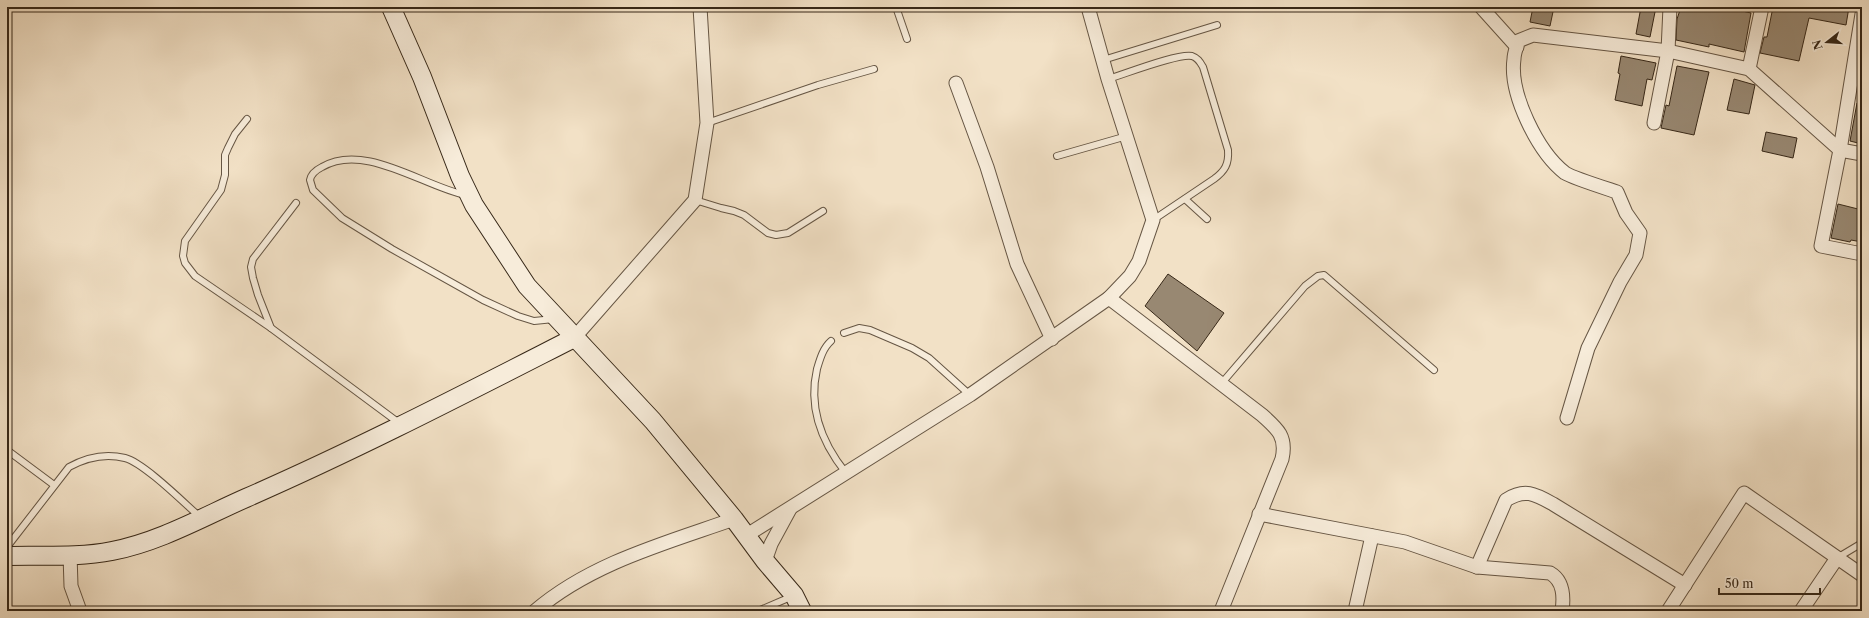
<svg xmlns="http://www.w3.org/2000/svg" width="1869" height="618" viewBox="0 0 1869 618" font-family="'Libre Caslon Text',serif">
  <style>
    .building { fill: #988872; stroke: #372818 }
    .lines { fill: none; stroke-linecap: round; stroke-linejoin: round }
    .lane-casing { stroke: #665644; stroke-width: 8 }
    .street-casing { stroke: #665644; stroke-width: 15 }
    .secondary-casing { stroke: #372818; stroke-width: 20 }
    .lane { stroke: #f7ecda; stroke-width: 6 }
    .street { stroke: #f7ecda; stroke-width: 13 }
    .secondary { stroke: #f7ecda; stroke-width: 18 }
  </style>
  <rect width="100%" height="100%" fill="#f2e1c6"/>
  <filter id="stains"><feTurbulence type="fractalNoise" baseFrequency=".005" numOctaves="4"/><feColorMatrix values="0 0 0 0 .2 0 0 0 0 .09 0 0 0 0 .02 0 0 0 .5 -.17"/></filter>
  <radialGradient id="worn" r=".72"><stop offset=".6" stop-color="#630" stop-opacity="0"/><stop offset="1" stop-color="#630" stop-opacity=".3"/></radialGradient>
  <g class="building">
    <path d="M1533,7H1554L1550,26L1530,22Z"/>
    <path d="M1641,7H1656L1650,37L1636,34Z"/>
    <path d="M1681,7H1725L1751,13L1744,52L1709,44V47L1676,40L1677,19Z"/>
    <path d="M1773,7H1849L1846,25L1809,18L1799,61L1760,53L1764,37H1767Z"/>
    <path d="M1621,56L1656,63L1652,80L1647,79L1642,106L1615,100L1620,74L1618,73Z"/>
    <path d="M1677,66L1709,72L1694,135L1661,128L1666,105L1669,106Z"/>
    <path d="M1734,79L1755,85L1749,114L1727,110Z"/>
    <path d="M1857,103L1862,104V144L1850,141Z"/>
    <path d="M1766,132L1797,138L1793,158L1762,151Z"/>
    <path d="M1838,204L1862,210V242L1851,240L1850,242L1831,238Z"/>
    <path d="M1168,274L1224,313L1197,351L1145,306Z"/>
  </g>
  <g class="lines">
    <defs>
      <g id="lane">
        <path d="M896,7L907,39"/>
        <path d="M1103,60L1217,25"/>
        <path d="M1108,79C1125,74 1178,53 1192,56C1198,58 1200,62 1203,67L1228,150C1229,164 1225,171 1214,179L1153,220"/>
        <path d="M247,119L235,134L228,148L225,155V175L221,190L185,241L183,256L185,263L195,276L271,328"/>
        <path d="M707,123L818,85L874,69"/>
        <path d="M1057,156L1127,136"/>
        <path d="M465,195C423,186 364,142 322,167C316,170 311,174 310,180L313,190L342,218L392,249L483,300L518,316L534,321L554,319"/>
        <path d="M1185,199L1207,219"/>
        <path d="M695,200L721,208L734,211L744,215L768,233L776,235L788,233L823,211"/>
        <path d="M296,203L253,259L251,267L253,278L258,295L271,328L399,423"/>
        <path d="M844,333L859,328L870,330L912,348L929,358L970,395"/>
        <path d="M831,341C823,348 820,359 817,369C808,408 822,443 846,473"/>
        <path d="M1221,384L1305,286L1318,276L1324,275L1434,370"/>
        <path d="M7,450L54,485"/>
        <path d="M7,547L69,467C87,457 105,453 125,458C144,463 184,503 200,517"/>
        <path d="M1837,558L1862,543"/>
        <path d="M704,610L719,611"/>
        <path d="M758,611L793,596"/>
      </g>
      <g id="street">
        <path d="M1088,7L1108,79L1153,220L1139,261L1130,276L1109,298"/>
        <path d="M1481,7L1517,47"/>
        <path d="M1862,14L1840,150L1821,246L1862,254"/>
        <path d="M1749,69L1762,7"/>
        <path d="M956,83L987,167L1017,264L1052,339"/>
        <path d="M1654,123L1668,51L1670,7"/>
        <path d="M574,338L695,200L707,123L700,7"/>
        <path d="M1567,418L1588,348L1620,282L1636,255L1640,233L1626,213L1617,192C1605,188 1573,178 1565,173C1538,152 1509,94 1514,59C1514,53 1517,47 1518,41L1533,35L1668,51L1749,69L1840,150L1862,154"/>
        <path d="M1259,514L1405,542L1477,567L1550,573C1564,581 1564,597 1562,611"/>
        <path d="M747,535L970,395L1109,298L1262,415C1278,429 1287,437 1282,459L1221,611"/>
        <path d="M70,554L71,586L80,611"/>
        <path d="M765,561L771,544L790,509"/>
        <path d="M1477,567L1506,500C1525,488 1535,494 1553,504L1685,585"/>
        <path d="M535,611C591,563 666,543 734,519"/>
        <path d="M1355,611L1372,536"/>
        <path d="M1668,611L1744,493L1862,575"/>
        <path d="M1801,611L1837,558"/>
      </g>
      <g id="secondary">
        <path d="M391,7L422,77L460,176L474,205L527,286L653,421L734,519L765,561L794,595L802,611"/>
        <path d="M7,556C41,555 78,558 112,551C159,542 203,517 246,498C358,449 466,393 574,338"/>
      </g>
    </defs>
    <use href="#lane" class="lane-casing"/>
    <use href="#street" class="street-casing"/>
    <use href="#secondary" class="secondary-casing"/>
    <use href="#lane" class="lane"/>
    <use href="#street" class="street"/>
    <use href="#secondary" class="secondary"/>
  </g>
  <rect width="1869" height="618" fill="none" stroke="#f2e1c6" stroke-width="24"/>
  <rect x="8" y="8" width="1853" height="602" fill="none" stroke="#372818" stroke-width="2"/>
  <rect x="12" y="12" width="1845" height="594" fill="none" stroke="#372818"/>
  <g transform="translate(1827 42) rotate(253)" stroke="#f7ecda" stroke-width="3" paint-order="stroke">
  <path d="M0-3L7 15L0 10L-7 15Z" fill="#372818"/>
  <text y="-6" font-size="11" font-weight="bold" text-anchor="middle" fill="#372818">N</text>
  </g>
  <path d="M1719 588v6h101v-6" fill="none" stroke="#372818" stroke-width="2"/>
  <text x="1725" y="588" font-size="12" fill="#372818" stroke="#f7ecda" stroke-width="3" paint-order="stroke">50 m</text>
  <rect width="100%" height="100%" filter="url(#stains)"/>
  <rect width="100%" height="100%" fill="url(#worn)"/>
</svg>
